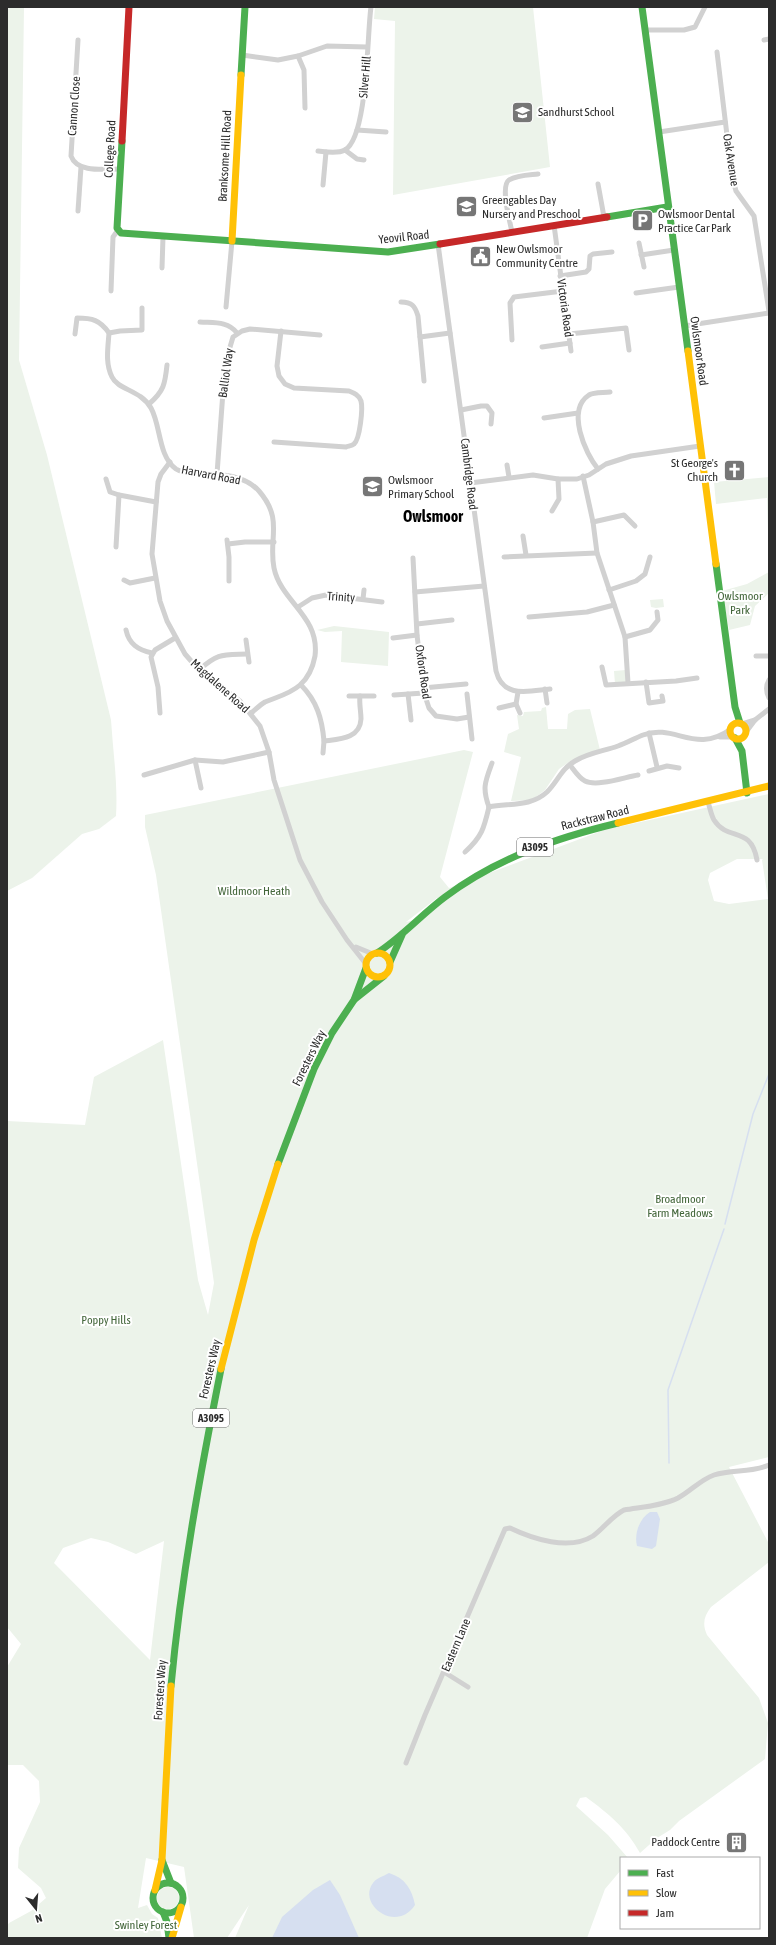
<svg xmlns="http://www.w3.org/2000/svg" width="776" height="1945" viewBox="0 0 776 1945" font-family="'Asap Condensed',sans-serif">
  <style>
    .green { fill: #ecf3ea; fill-rule: evenodd }
    .water { fill: #d6dff0 }
    .lines { fill: none; stroke-linecap: round; stroke-linejoin: round }
    .stream { stroke: #d6dff0; stroke-width: 1.5 }
    .street { stroke: #d1d1d1; stroke-width: 5 }
    .fast { stroke: #4caf50; stroke-width: 7 }
    .slow { stroke: #ffc107; stroke-width: 7 }
    .jam { stroke: #c62828; stroke-width: 7 }
    .labels { text-anchor: middle; stroke-width: 4; stroke-linejoin: round; paint-order: stroke }
    .shield { fill: #fff; stroke: #6b6b6b; stroke-width: 1 }
    .shield-label { font-size: 11px; font-weight: bold; fill: #2c2c2c }
    .street-label { font-size: 12px; fill: #2c2c2c; stroke: #fff }
    .poi-label { font-size: 12px; fill: #2c2c2c; stroke: #fff; text-anchor: start }
    .park-label { font-size: 12px; fill: #43663a; stroke: #fff }
    .district-label { font-size: 16px; font-weight: bold; fill: #000; stroke: #fff }
  </style>
  <rect width="100%" height="100%" fill="#fff"/>
  <g class="green">
    <path d="M7,7H24L19,360L47,455L111,720C113,752 118,784 116,816L99,829L82,834L32,878L7,891Z"/>
    <path d="M375,7H533L550,167L393,195L395,21L374,19Z"/>
    <path d="M769,477V566L767,498L716,504L714,482Z"/>
    <path d="M769,572V593L755,606L750,625L729,630L722,591L747,584Z"/>
    <path d="M663,599L664,607L656,608L651,607L650,600Z"/>
    <path d="M334,626L389,632L388,666L341,662L342,631L325,632L317,630Z"/>
    <path d="M626,670L627,682L615,684L614,671Z"/>
    <path d="M546,707L548,729H567L568,714L575,710L590,709L600,750L572,760L559,769L545,790L532,800L511,801L521,757L504,752L508,734L519,729L517,715L523,716L524,712L541,711L542,708Z"/>
    <path d="M464,750L473,752L440,877L449,888L604,830L769,794V1457L729,1467L769,1544V1562L711,1607C704,1616 702,1624 707,1635L759,1698L768,1723L765,1759L679,1821L670,1830L657,1838L640,1853C626,1828 609,1814 586,1797L580,1798L576,1806L608,1835L628,1858H621V1870L605,1889L587,1938H235L249,1905L227,1938H194L184,1867L146,1858L138,1908L147,1905L152,1914L158,1918L162,1938H7V1926L9,1923L31,1911L46,1898L41,1888L18,1868L19,1848L40,1802L39,1781L23,1765H7V1667L21,1644L7,1627V1121L85,1125L94,1077L163,1040L198,1280L208,1315L214,1283L156,875L145,827V815ZM737,859H763L762,860L768,899L729,904L714,901L708,880L710,873ZM437,898L444,901L423,918L406,922ZM91,1538L108,1542L136,1554L164,1541L150,1660L54,1563L63,1548Z"/>
    <circle cx="168" cy="1898" r="11"/>
  </g>
  <g class="water">
    <path d="M650,1512H657L660,1519L656,1546L652,1549L637,1546C634,1534 639,1519 650,1512Z"/>
    <path d="M389,1873C405,1878 412,1889 415,1905C396,1934 357,1904 373,1883C376,1878 384,1876 389,1873Z"/>
    <path d="M330,1880L340,1895L359,1938H272L282,1917L313,1890Z"/>
  </g>
  <g class="lines">
    <g class="stream">
      <path d="M725,1224L753,1114L769,1074"/>
      <path d="M669,1463L668,1390L724,1229"/>
    </g>
    <g class="street">
      <path d="M645,30H684L695,27L705,7"/>
      <path d="M78,40L71,156C77,173 104,169 120,169"/>
      <path d="M764,40L769,39"/>
      <path d="M717,52L732,177L736,191L754,216L769,311"/>
      <path d="M242,55L278,60L298,56L327,46L367,47"/>
      <path d="M298,56L304,70L305,108"/>
      <path d="M357,130L386,132"/>
      <path d="M659,132L725,122"/>
      <path d="M345,150L357,159L364,160"/>
      <path d="M318,151C326,152 338,154 345,150C368,137 367,33 371,7"/>
      <path d="M598,184L604,217"/>
      <path d="M323,185L326,152"/>
      <path d="M78,211L81,167"/>
      <path d="M554,225L571,351"/>
      <path d="M512,232C510,222 500,186 509,180C517,175 529,175 538,174"/>
      <path d="M639,243L644,267"/>
      <path d="M438,244L496,671C503,699 529,691 550,689"/>
      <path d="M641,255L674,250"/>
      <path d="M162,268L163,237"/>
      <path d="M560,276L586,272L589,269L590,256L593,254L612,252"/>
      <path d="M111,291L113,237L118,230"/>
      <path d="M636,293L679,287"/>
      <path d="M401,302C412,302 415,306 418,316L424,381"/>
      <path d="M226,307L232,241"/>
      <path d="M200,322C214,323 228,321 237,333"/>
      <path d="M684,326L769,313"/>
      <path d="M109,333L120,331L142,330V308"/>
      <path d="M75,334L77,318C92,318 100,320 109,333C108,348 105,363 112,377C118,390 141,390 151,408C161,426 158,456 176,469C182,473 190,473 197,473C218,474 244,474 259,491C284,520 268,538 274,568C281,602 320,616 315,656C313,667 309,677 300,685C290,694 277,697 265,702C260,705 255,710 251,713"/>
      <path d="M569,334L626,328L629,350"/>
      <path d="M420,337L450,333"/>
      <path d="M512,340L510,303L514,297L563,291"/>
      <path d="M542,347L570,343"/>
      <path d="M149,404C164,391 165,384 167,365"/>
      <path d="M461,410L481,406H487L492,413L491,424"/>
      <path d="M544,418L578,413"/>
      <path d="M274,442L346,447C348,446 352,446 354,444C360,439 363,408 361,401C359,395 354,393 349,391L294,388L285,384L279,376L277,366L281,331"/>
      <path d="M170,462L161,474L158,482L152,554L160,601L167,621L185,654L199,670L240,701L260,726L269,752L274,780L300,860L322,902L347,940L366,964"/>
      <path d="M507,465L509,477"/>
      <path d="M598,469C585,453 566,410 589,395C594,392 604,393 610,392"/>
      <path d="M217,474L225,364L233,337L242,331L250,329L320,335"/>
      <path d="M583,476L593,522L597,553L625,637L628,683"/>
      <path d="M106,479L110,492L119,495L156,502"/>
      <path d="M470,483L533,475L558,479H577L589,475L606,464L631,456L700,446"/>
      <path d="M552,511L559,499L558,479"/>
      <path d="M593,522L624,515L635,526"/>
      <path d="M523,536L526,555"/>
      <path d="M227,540L229,557V581"/>
      <path d="M228,544L245,542H274"/>
      <path d="M116,547L119,495"/>
      <path d="M504,557L597,553"/>
      <path d="M413,558L417,635L424,693L429,708L436,716L457,719L469,717"/>
      <path d="M124,580L130,583L155,578"/>
      <path d="M609,590L636,581L645,574L650,557"/>
      <path d="M415,592L484,586"/>
      <path d="M363,599L364,590"/>
      <path d="M298,607L312,598L326,595L382,602"/>
      <path d="M529,617L587,612L614,605"/>
      <path d="M417,624L452,620"/>
      <path d="M126,630C129,644 138,650 152,653"/>
      <path d="M625,637L650,630L658,620L657,612"/>
      <path d="M393,638L417,635"/>
      <path d="M246,640L249,662"/>
      <path d="M756,656H769"/>
      <path d="M602,667L606,685L676,681L697,678"/>
      <path d="M199,670C218,653 222,655 247,654"/>
      <path d="M769,680C766,685 766,692 769,698"/>
      <path d="M646,682L649,703L663,701L662,696"/>
      <path d="M301,685C317,701 322,719 324,741C339,739 360,739 361,719C361,711 359,704 360,696"/>
      <path d="M423,688L466,684"/>
      <path d="M545,689L547,703"/>
      <path d="M518,692L516,704L520,713"/>
      <path d="M408,694L411,720"/>
      <path d="M467,694L472,739"/>
      <path d="M394,695L424,693"/>
      <path d="M349,696H374"/>
      <path d="M499,708L516,704"/>
      <path d="M160,713L158,687L151,657L155,650L175,638"/>
      <path d="M742,724L755,720"/>
      <path d="M746,732L755,720L769,709"/>
      <path d="M649,733L657,767"/>
      <path d="M720,737H734"/>
      <path d="M323,753L324,741"/>
      <path d="M195,760L201,788"/>
      <path d="M570,765C574,770 579,778 585,781C597,787 625,777 638,775"/>
      <path d="M649,771L667,766L679,768"/>
      <path d="M144,775L195,760L223,762L269,752"/>
      <path d="M708,802C710,808 711,815 714,820C728,842 751,825 757,860"/>
      <path d="M489,807C509,803 531,807 547,792C558,781 561,769 575,761C588,753 604,751 618,746C627,743 635,738 643,735C675,723 695,755 731,729"/>
      <path d="M489,807C482,788 485,782 492,763"/>
      <path d="M465,852C482,837 484,828 489,807"/>
      <path d="M356,947L373,954"/>
      <path d="M444,1672L468,1687"/>
      <path d="M406,1763L425,1715L505,1529L510,1528C533,1539 569,1551 593,1536C604,1528 612,1516 624,1510C641,1507 662,1506 678,1498C691,1491 700,1480 714,1475C732,1469 751,1473 769,1465"/>
    </g>
    <g class="fast">
      <path d="M642,7L688,351"/>
      <path d="M241,75L245,7"/>
      <path d="M122,141L117,228L121,233L388,252L440,244"/>
      <path d="M607,217L667,207"/>
      <path d="M716,564L735,707L740,723"/>
      <path d="M735,738L742,751L747,793"/>
      <path d="M377,953C402,937 422,914 445,897C497,858 556,838 618,823"/>
      <path d="M390,962L402,935"/>
      <path d="M355,999L384,976"/>
      <path d="M278,1164L314,1069L332,1033L354,1000L366,968"/>
      <path d="M171,1686C181,1579 200,1474 221,1369"/>
      <path d="M162,1860L171,1883"/>
      <circle cx="168" cy="1898" r="15"/>
      <path d="M163,1912L167,1922L169,1938"/>
    </g>
    <g class="slow">
      <path d="M232,241L241,75"/>
      <path d="M688,351L716,564"/>
      <circle cx="738" cy="731" r="8"/>
      <path d="M618,823L769,786"/>
      <circle cx="378" cy="965" r="12"/>
      <path d="M221,1369L254,1240L278,1164"/>
      <path d="M155,1890L162,1860L171,1686"/>
      <path d="M172,1938L181,1907"/>
    </g>
    <g class="jam">
      <path d="M122,141L129,7"/>
      <path d="M440,244L607,217"/>
    </g>
  </g>
  <defs>
    <symbol id="school-square" viewBox="-11 -11 22 22"><rect x="-9" y="-9" width="18" height="18" rx="4" fill="#767676" stroke="#fff"/><path d="M0-5L7-2L0 1L-7-2ZM-4 1L0 2.5L4 1V4Q0 6-4 4Z" fill="#fff"/></symbol>
    <symbol id="parking-square" viewBox="-11 -11 22 22"><rect x="-9" y="-9" width="18" height="18" rx="4" fill="#767676" stroke="#fff"/><path d="M-3.5-5.5H1a3.5 3.5 0 0 1 0 7H-1V5.5H-3.5ZM-1-3.4V-.6H.8a1.4 1.4 0 0 0 0-2.8Z" fill="#fff"/></symbol>
    <symbol id="civic-square" viewBox="-11 -11 22 22"><rect x="-9" y="-9" width="18" height="18" rx="4" fill="#767676" stroke="#fff"/><path d="M-.6-6.5H3V-4.5H.6V-3L4-1V1h2V6H-6V1h2V-1L-.6-3ZM-1.2 2.5V6h2.4V2.5Z" fill="#fff"/></symbol>
    <symbol id="church-square" viewBox="-11 -11 22 22"><rect x="-9" y="-9" width="18" height="18" rx="4" fill="#767676" stroke="#fff"/><path d="M-1.2-6h2.4v3.5h3.3v2.4h-3.3V6h-2.4V-.1h-3.3v-2.4h3.3Z" fill="#fff"/></symbol>
    <symbol id="building-square" viewBox="-11 -11 22 22"><rect x="-9" y="-9" width="18" height="18" rx="4" fill="#767676" stroke="#fff"/><path d="M-4-6H4V6H1V3H-1V6H-4ZM-2.5-4.3h1.7v1.8h-1.7ZM.8-4.3h1.7v1.8H.8ZM-2.5-1h1.7V.8h-1.7ZM.8-1h1.7V.8H.8Z" fill="#fff"/></symbol>
  </defs>
  <g fill-rule="evenodd">
    <use href="#school-square" x="510" y="100" width="25" height="25"/>
    <use href="#school-square" x="454" y="194" width="25" height="25"/>
    <use href="#parking-square" x="630" y="208" width="25" height="25"/>
    <use href="#civic-square" x="468" y="244" width="25" height="25"/>
    <use href="#church-square" x="722" y="458" width="25" height="25"/>
    <use href="#school-square" x="360" y="474" width="25" height="25"/>
    <use href="#building-square" x="724" y="1830" width="25" height="25"/>
  </g>
  <g class="labels">
    <g class="shield">
      <rect x="517" y="838" width="36" height="18" rx="3"/>
      <rect x="193" y="1409" width="36" height="18" rx="3"/>
    </g>
    <g class="shield-label">
      <text x="535" y="851">A3095</text>
      <text x="211" y="1422">A3095</text>
    </g>
    <g class="street-label">
      <text transform="translate(365 77) rotate(-85)" y="4">Silver Hill</text>
      <text transform="translate(74 106) rotate(-86)" y="4">Cannon Close</text>
      <text transform="translate(110 149) rotate(-87)" y="4">College Road</text>
      <text transform="translate(225 156) rotate(-87)" y="4">Branksome Hill Road</text>
      <text transform="translate(731 160) rotate(81)" y="4">Oak Avenue</text>
      <text transform="translate(404 237) rotate(-6)" y="4">Yeovil Road</text>
      <text transform="translate(565 308) rotate(82)" y="4">Victoria Road</text>
      <text transform="translate(699 351) rotate(82)" y="4">Owlsmoor Road</text>
      <text transform="translate(226 373) rotate(-82)" y="4">Balliol Way</text>
      <text transform="translate(469 474) rotate(83)" y="4">Cambridge Road</text>
      <text transform="translate(211 475) rotate(11)" y="4">Harvard Road</text>
      <text transform="translate(341 597) rotate(4)" y="4">Trinity</text>
      <text transform="translate(423 672) rotate(82)" y="4">Oxford Road</text>
      <text transform="translate(220 686) rotate(42)" y="4">Magdalene Road</text>
      <text transform="translate(595 818) rotate(-14)" y="4">Rackstraw Road</text>
      <text transform="translate(309 1058) rotate(-64)" y="4">Foresters Way</text>
      <text transform="translate(210 1369) rotate(-77)" y="4">Foresters Way</text>
      <text transform="translate(456 1645) rotate(-67)" y="4">Eastern Lane</text>
      <text transform="translate(160 1690) rotate(-86)" y="4">Foresters Way</text>
    </g>
    <g class="poi-label">
      <text x="538" y="116">Sandhurst School</text>
      <text x="482" y="204">Greengables Day<tspan x="482" dy="14">Nursery and Preschool</tspan></text>
      <text x="658" y="218">Owlsmoor Dental<tspan x="658" dy="14">Practice Car Park</tspan></text>
      <text x="496" y="253">New Owlsmoor<tspan x="496" dy="14">Community Centre</tspan></text>
      <text x="718" y="467" text-anchor="end">St George's<tspan x="718" dy="14">Church</tspan></text>
      <text x="388" y="484">Owlsmoor<tspan x="388" dy="14">Primary School</tspan></text>
      <text x="720" y="1846" text-anchor="end">Paddock Centre</text>
    </g>
    <g class="park-label">
      <text x="740" y="600">Owlsmoor<tspan x="740" dy="14">Park</tspan></text>
      <text x="254" y="895">Wildmoor Heath</text>
      <text x="680" y="1203">Broadmoor<tspan x="680" dy="14">Farm Meadows</tspan></text>
      <text x="106" y="1324">Poppy Hills</text>
      <text x="146" y="1929">Swinley Forest</text>
    </g>
    <g class="district-label">
      <text x="433" y="522">Owlsmoor</text>
    </g>
  </g>
  <rect width="776" height="1945" fill="none" stroke="#2c2c2c" stroke-width="16"/>
  <rect x="620" y="1857" width="140" height="72" fill="#ffffff" stroke="#ababab"/>
  <rect x="628" y="1870" width="20" height="6" fill="#4caf50" stroke="#ababab"/>
  <text x="656" y="1877" font-size="12" fill="#2c2c2c">Fast</text>
  <rect x="628" y="1890" width="20" height="6" fill="#ffc107" stroke="#ababab"/>
  <text x="656" y="1897" font-size="12" fill="#2c2c2c">Slow</text>
  <rect x="628" y="1910" width="20" height="6" fill="#c62828" stroke="#ababab"/>
  <text x="656" y="1917" font-size="12" fill="#2c2c2c">Jam</text>
  <g transform="translate(36 1909) rotate(163)" stroke="#ffffff" stroke-width="3" paint-order="stroke">
  <path d="M0-3L7 15L0 10L-7 15Z" fill="#2c2c2c"/>
  <text y="-6" font-size="11" font-weight="bold" text-anchor="middle" fill="#2c2c2c">N</text>
  </g>
</svg>
